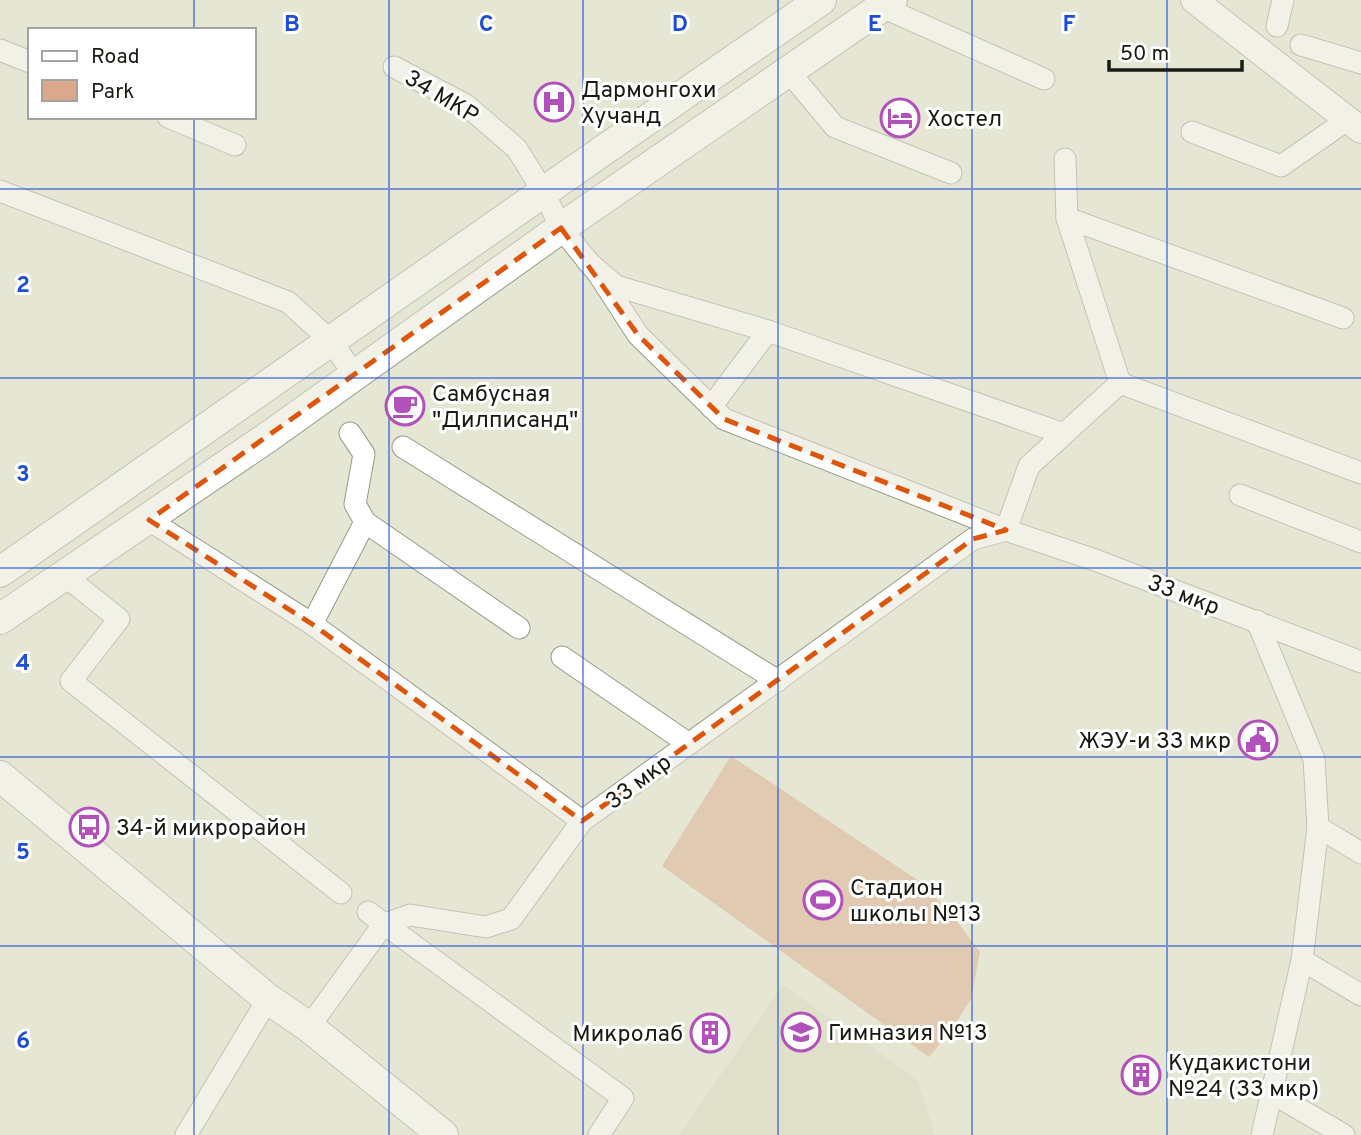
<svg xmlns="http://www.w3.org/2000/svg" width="1361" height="1135" viewBox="0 0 1361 1135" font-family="Overpass,sans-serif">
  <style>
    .built { fill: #d9dabf }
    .green { fill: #dba88b }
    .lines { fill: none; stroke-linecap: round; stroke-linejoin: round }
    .minor-casing { stroke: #999a88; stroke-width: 23 }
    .tertiary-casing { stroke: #999a88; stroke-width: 28 }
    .secondary-casing { stroke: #999a88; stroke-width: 32 }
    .minor { stroke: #fff; stroke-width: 21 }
    .tertiary { stroke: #fff; stroke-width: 26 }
    .secondary { stroke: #fff; stroke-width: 30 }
    .marked { fill: none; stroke: #de560c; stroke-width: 5; stroke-dasharray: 14 9; stroke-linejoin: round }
    .grid { fill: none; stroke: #1d4ed8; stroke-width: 2; stroke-opacity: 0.55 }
    .labels { text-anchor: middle; stroke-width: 6; stroke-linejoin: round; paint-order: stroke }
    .poi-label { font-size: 23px; fill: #191a13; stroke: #fff; text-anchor: start }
    .street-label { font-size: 23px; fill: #191a13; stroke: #fff }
    .grid-label { font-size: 23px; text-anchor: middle; font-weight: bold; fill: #1d4ed8; stroke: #fff; stroke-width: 6; stroke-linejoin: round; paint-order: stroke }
  </style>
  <rect width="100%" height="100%" fill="#e5e6d3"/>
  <path class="built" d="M783,985L917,1079L935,1135H679Z"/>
  <path class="green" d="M731,756L922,883L953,916L980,952L971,999L951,1031L929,1057L662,866Z"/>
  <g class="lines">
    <defs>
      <g id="minor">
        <path d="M882,7L1044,79"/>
        <path d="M1277,26L1283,0"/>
        <path d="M1301,45L1361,63"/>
        <path d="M0,50L30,62"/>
        <path d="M394,67L466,105L517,149L543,191L561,228L599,275L638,335L724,419L1006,530L1029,466L1064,434L768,331L616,286L587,261"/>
        <path d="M789,72L835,127L951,173"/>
        <path d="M168,117L235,145"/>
        <path d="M1192,132L1281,166L1347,120"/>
        <path d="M1065,159L1067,218L1120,383"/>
        <path d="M0,191L288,302L332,342L355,376"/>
        <path d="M1067,218L1343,318"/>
        <path d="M1120,383L1361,473"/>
        <path d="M711,407L768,331"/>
        <path d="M350,433L364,454L355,504L365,522L519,628"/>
        <path d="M1054,443L1120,383"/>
        <path d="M403,447L778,681"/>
        <path d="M1240,495L1361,542"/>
        <path d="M149,520L312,624L582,821"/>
        <path d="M64,575L119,619L71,681L341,893"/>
        <path d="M1257,621L1314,759L1318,827L1302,960L1262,1135"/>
        <path d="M312,624L365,522"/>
        <path d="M562,657L689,744"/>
        <path d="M1318,827L1361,853"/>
        <path d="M368,912L623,1098L599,1135"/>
        <path d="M1302,960L1361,995"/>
        <path d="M309,1027L383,925L410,915L486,927L511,919L582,821L973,539L1006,530L1095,560L1361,662"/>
        <path d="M1272,1093L1344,1135"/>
        <path d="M186,1135L268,999"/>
      </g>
      <path id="tertiary" d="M1194,0L1361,130"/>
      <g id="secondary">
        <path d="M0,572C274,382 546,188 821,0"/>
        <path d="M0,619L268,437L561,228L892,0"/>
        <path d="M0,776L268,999L309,1027L443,1135"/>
      </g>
    </defs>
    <use href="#minor" class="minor-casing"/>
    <use href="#tertiary" class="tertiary-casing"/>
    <use href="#secondary" class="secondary-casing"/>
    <use href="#minor" class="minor"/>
    <use href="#tertiary" class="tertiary"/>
    <use href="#secondary" class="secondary"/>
  </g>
  <path d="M0 0H1361V1135H0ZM561,228L638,335L724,419L1006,530L973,539L582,821L312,624L149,520Z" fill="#e5e6d3" fill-opacity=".55" fill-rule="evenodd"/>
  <path class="marked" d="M561,228L638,335L724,419L1006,530L973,539L582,821L312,624L149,520Z"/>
  <path class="grid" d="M194,0V30M389,0V1135M583,0V1135M778,0V1135M972,0V1135M1167,0V1135M194,117V1135M0,189H1361M0,378H1361M0,568H1361M0,757H1361M0,946H1361"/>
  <defs>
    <symbol id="hospital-ring" viewBox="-11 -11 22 22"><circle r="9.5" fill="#fff" stroke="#b151b9" stroke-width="1.5"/><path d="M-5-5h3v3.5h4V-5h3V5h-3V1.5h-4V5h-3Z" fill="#b151b9"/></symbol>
    <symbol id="hotel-ring" viewBox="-11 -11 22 22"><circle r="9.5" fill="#fff" stroke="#b151b9" stroke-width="1.5"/><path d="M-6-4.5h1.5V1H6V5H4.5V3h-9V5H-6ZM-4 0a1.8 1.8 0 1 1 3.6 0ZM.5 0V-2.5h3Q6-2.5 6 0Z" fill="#b151b9"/></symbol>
    <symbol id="cafe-ring" viewBox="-11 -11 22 22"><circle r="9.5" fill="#fff" stroke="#b151b9" stroke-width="1.5"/><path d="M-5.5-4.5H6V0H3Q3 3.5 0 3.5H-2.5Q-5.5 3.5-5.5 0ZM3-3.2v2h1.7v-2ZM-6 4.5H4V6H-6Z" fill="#b151b9"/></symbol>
    <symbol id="civic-ring" viewBox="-11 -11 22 22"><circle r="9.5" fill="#fff" stroke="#b151b9" stroke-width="1.5"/><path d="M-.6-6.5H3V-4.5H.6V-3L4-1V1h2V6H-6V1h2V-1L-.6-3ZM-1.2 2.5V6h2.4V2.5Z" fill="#b151b9"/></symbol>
    <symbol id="bus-ring" viewBox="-11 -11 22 22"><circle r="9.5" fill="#fff" stroke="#b151b9" stroke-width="1.5"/><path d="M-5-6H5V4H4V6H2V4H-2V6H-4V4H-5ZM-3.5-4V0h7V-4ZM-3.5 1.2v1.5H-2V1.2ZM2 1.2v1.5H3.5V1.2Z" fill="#b151b9"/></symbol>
    <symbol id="stadium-ring" viewBox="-11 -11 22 22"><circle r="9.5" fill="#fff" stroke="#b151b9" stroke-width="1.5"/><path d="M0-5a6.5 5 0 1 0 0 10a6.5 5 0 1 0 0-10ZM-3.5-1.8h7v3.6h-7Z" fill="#b151b9"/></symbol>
    <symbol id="school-ring" viewBox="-11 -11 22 22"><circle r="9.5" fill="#fff" stroke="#b151b9" stroke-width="1.5"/><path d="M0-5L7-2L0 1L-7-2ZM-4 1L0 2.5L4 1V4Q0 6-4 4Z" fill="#b151b9"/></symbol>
    <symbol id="building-ring" viewBox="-11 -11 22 22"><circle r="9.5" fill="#fff" stroke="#b151b9" stroke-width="1.5"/><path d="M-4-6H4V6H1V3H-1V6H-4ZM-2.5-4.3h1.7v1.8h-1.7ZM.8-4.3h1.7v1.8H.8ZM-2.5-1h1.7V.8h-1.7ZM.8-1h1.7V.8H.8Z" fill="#b151b9"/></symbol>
  </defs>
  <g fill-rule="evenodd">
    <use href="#hospital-ring" x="532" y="80" width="44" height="44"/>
    <use href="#hotel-ring" x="878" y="96" width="44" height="44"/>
    <use href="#cafe-ring" x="383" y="384" width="44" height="44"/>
    <use href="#civic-ring" x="1236" y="718" width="44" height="44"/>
    <use href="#bus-ring" x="67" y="805" width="44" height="44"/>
    <use href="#stadium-ring" x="801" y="878" width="44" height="44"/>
    <use href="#school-ring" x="779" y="1010" width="44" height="44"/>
    <use href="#building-ring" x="688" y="1011" width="44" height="44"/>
    <use href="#building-ring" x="1119" y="1053" width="44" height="44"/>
  </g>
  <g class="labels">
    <g class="poi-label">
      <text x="581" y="97">Дармонгохи<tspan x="581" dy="26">Хучанд</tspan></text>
      <text x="927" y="126">Хостел</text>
      <text x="432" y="401">Самбусная<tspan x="432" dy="26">"Дилписанд"</tspan></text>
      <text x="1231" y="748" text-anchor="end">ЖЭУ-и 33 мкр</text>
      <text x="116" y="835">34-й микрорайон</text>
      <text x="850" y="895">Стадион<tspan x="850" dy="26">школы №13</tspan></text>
      <text x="828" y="1040">Гимназия №13</text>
      <text x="683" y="1041" text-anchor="end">Микролаб</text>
      <text x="1168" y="1070">Кудакистони<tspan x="1168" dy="26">№24 (33 мкр)</tspan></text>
    </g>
    <g class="street-label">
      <text transform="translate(442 96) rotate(31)" y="8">34 МКР</text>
      <text transform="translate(1184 594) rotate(21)" y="8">33 мкр</text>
      <text transform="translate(638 781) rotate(-37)" y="8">33 мкр</text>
    </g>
  </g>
  <g class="grid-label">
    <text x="292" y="31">B</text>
    <text x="486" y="31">C</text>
    <text x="680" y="31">D</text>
    <text x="875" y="31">E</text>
    <text x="1069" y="31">F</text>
    <text x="23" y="292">2</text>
    <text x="23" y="481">3</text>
    <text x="23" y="670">4</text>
    <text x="23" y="859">5</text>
    <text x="23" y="1048">6</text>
  </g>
  <rect x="28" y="28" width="228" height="91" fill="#ffffff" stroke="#a3a3a1" stroke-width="2"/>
  <rect x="42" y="51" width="35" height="10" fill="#ffffff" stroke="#a3a3a1" stroke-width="2"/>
  <text x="91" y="63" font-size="21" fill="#191a13">Road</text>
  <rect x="42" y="80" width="35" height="21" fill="#dba88b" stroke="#a3a3a1" stroke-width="2"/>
  <text x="91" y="98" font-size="21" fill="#191a13">Park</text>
  <path d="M1109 60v10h133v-10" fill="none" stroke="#191a13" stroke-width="3.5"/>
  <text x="1120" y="60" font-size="21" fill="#191a13" stroke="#ffffff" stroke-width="5" paint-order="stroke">50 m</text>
</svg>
